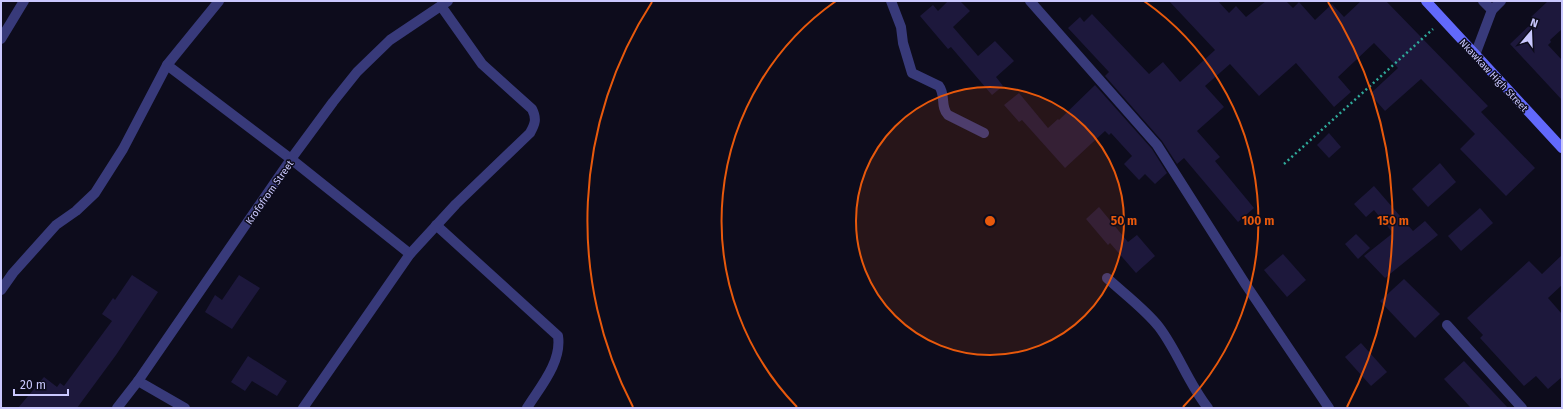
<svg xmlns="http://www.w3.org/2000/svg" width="1563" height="409" viewBox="0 0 1563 409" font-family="'Fira Sans',sans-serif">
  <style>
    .building { fill: #1d183c }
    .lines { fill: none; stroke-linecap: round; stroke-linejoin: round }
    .path { stroke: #2faa9a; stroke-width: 2.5; stroke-dasharray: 2 3; stroke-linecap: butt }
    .lane { stroke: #383a7a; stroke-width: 10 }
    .street { stroke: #383a7a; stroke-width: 10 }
    .secondary { stroke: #6269fb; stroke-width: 10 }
    .ring { fill: none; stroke: #e8590c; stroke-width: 2 }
    .labels { text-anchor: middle; stroke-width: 3; stroke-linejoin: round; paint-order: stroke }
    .street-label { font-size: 10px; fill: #cac8fe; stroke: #0d0c1c }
    .centre { fill: #e8590c; stroke: #0d0c1c; stroke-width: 2 }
    .ring-label { font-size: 12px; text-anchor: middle; font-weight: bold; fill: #e8590c; stroke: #0d0c1c; stroke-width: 3; stroke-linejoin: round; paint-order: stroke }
  </style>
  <rect width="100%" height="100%" fill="#0d0c1c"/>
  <g class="building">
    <path d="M948,1H960L970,11L953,27L978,56L995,41L1014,61L996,77L1003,86L992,95L951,47L948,49L920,16L933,5L938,11Z"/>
    <path d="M1169,1H1218L1229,13L1236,6L1246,17L1266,1H1286L1293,8L1299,2L1315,20L1332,4L1344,17L1361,1H1386L1488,106L1481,112L1535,168L1506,196L1460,149L1475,134L1421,79L1385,111L1370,94L1398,68L1374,43L1338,77L1351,92L1334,107L1296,63L1259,96L1230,64L1205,86L1224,107L1197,131L1220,157L1215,161L1254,208L1238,222L1184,158L1177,164L1162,141L1105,76L1109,72L1068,28L1080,17L1084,22L1092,14L1149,74L1163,62L1180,82L1215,50Z"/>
    <path d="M1548,1H1562V29L1550,40L1551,42L1548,45L1562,60V100L1510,44L1535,20L1531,17Z"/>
    <path d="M1095,85L1152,149L1167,173L1155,184L1145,174L1139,180L1124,164L1132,156L1111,133L1109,135L1105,131L1065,168L1022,120L1019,122L1004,105L1019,93L1048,128L1058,119L1059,120Z"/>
    <path d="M1329,133L1341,147L1329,158L1317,145Z"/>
    <path d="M1440,163L1456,182L1428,207L1412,189Z"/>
    <path d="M1374,186L1413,231L1425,221L1438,235L1385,278L1364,256L1393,233L1374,210L1366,217L1354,204Z"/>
    <path d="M1099,207L1128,242L1137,235L1155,256L1136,273L1110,243L1108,245L1086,219Z"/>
    <path d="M1480,208L1493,223L1461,251L1448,236Z"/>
    <path d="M1356,234L1370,248L1358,259L1345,244Z"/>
    <path d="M1283,254L1306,280L1287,297L1264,270Z"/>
    <path d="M1562,255V285L1548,298L1562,314V377L1548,389L1536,376L1524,386L1480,338L1483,335L1467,318L1529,261L1542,274Z"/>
    <path d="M132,275L158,292L116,355L77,408H18L44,377L57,387L60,383L64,386L112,321L102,314L113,298L115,300Z"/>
    <path d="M239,275L260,288L232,329L205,312L215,295L222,300Z"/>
    <path d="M1404,279L1440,314L1415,338L1380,301Z"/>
    <path d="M1361,343L1387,372L1371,386L1345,357Z"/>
    <path d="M248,356L287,381L277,396L252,381L245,391L231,382Z"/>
    <path d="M1464,361L1508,408H1471L1444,379Z"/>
  </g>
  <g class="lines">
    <path class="path" d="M1284,164L1433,29"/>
    <g class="lane">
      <path d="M1483,1L1492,10"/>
      <path d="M1475,55L1492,10L1501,1"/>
    </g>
    <g class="street">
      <path d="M891,1L901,27L903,43L912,73L939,86C946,95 940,107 948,115L984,133"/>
      <path d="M1030,1L1157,145L1246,285L1329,408"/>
      <path d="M1,39L24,1"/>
      <path d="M167,65L291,159L410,254"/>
      <path d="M436,225L558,336C562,362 540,387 527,408"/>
      <path d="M1107,278C1122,292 1146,310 1159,327C1178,352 1188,383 1208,408"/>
      <path d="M1,290L13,273L56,225L76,211L95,193L123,149L167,65L219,1"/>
      <path d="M1447,325L1522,408"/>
      <path d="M138,381L185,408"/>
      <path d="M117,408L138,381L291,159L333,102L357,72L390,40L448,1"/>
      <path d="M303,408L410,254L456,204L530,133C535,124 537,119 532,109L482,64L441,6"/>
    </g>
    <path class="secondary" d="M1426,1L1562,148"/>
  </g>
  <circle cx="990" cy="221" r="134" fill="#e8590c" fill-opacity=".12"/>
  <g class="ring">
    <circle cx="990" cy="221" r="134"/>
    <path d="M797 407A268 268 0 0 1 836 1M1144 1A268 268 0 0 1 1183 407"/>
    <path d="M633 407A403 403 0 0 1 652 2M1328 2A403 403 0 0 1 1347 407"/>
  </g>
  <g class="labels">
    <g class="street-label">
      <text transform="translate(1494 75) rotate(47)" y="4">Nkawkaw High Street</text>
      <text transform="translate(269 192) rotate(-55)" y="4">Krofofrom Street</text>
    </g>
  </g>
  <circle cx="990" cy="221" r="6" class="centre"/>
  <g class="ring-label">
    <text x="1124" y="225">50 m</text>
    <text x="1258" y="225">100 m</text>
    <text x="1393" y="225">150 m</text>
  </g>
  <rect width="1563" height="409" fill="none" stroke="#cac8fe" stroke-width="4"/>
  <g transform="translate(1531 32) rotate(19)" stroke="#0d0c1c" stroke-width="3" paint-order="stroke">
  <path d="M0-3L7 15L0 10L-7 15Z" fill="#cac8fe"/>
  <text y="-6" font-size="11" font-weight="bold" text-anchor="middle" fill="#cac8fe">N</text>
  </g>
  <path d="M14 389v6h54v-6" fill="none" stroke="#cac8fe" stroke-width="2"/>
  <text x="20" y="389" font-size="12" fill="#cac8fe" stroke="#0d0c1c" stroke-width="3" paint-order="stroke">20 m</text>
</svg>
